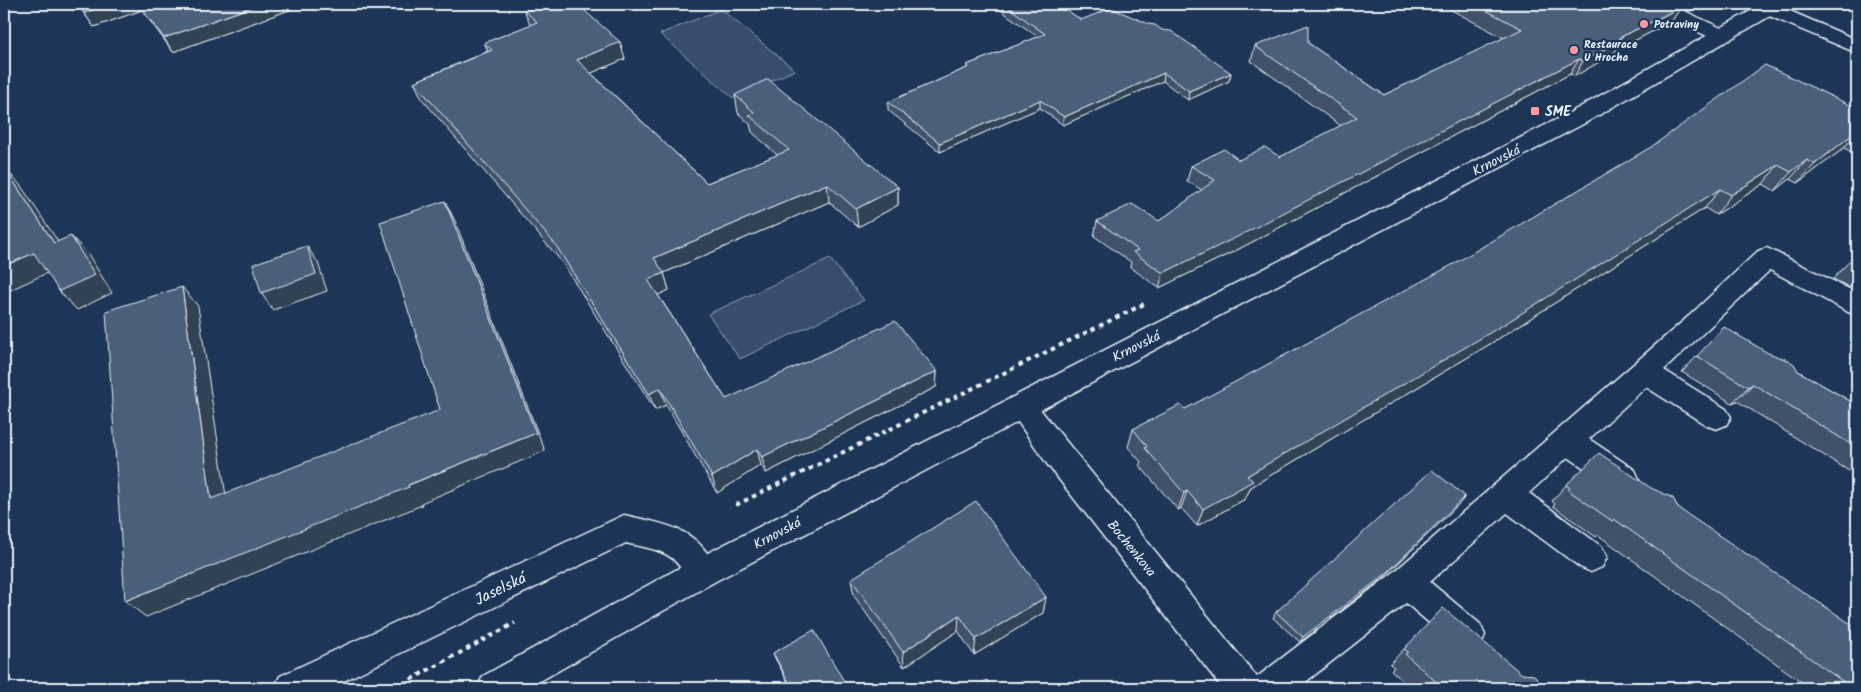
<svg xmlns="http://www.w3.org/2000/svg" width="1861" height="692" viewBox="0 0 1861 692" font-family="Kalam,sans-serif">
  <style>
    .green { fill: #374d6c; stroke: #909fb2 }
    .lines { fill: none; stroke-linecap: round; stroke-linejoin: round }
    .minor-casing { stroke: #e8f1f8; stroke-width: 3 }
    .primary-casing { stroke: #e8f1f8; stroke-width: 3 }
    .path { stroke: #e8f1f8; stroke-width: 4; stroke-dasharray: 4.5 4.5; stroke-linecap: butt }
    .minor { fill: #1d3557; fill-rule: evenodd }
    .primary { fill: #1d3557; fill-rule: evenodd }
    .wall { fill: #3f5169; stroke: #e8f1f8 }
    .shaded-wall { fill: #334255; stroke: #e8f1f8 }
    .building { fill: #495e7a; stroke: #e8f1f8 }
    .poi-dot { fill: #ff9aa2; stroke: #1d3557; stroke-width: 2 }
    .labels { text-anchor: middle; stroke-width: 4.5; stroke-linejoin: round; paint-order: stroke }
    .far-poi-label { font-size: 11px; font-weight: bold; fill: #e8f1f8; stroke: #1d3557; text-anchor: start }
    .poi-label { font-size: 14px; font-weight: bold; fill: #e8f1f8; stroke: #1d3557; text-anchor: start }
    .street-label { font-size: 14px; fill: #e8f1f8; stroke: #1d3557 }
    .near-street-label { font-size: 16px; fill: #e8f1f8; stroke: #1d3557 }
  </style>
  <rect width="100%" height="100%" fill="#1d3557"/>
  <filter id="ink" filterUnits="userSpaceOnUse"><feTurbulence type="fractalNoise" baseFrequency=".02" numOctaves="2"/><feDisplacementMap in="SourceGraphic" scale="10" xChannelSelector="R" yChannelSelector="G"/><feConvolveMatrix kernelMatrix="1 2 1 2 8 2 1 2 1" color-interpolation-filters="sRGB"/></filter>
  <g filter="url(#ink)">
    <g class="green">
      <path d="M721,9L795,70L733,98L660,34Z"/>
      <path d="M830,259L864,300L740,359L708,314Z"/>
    </g>
    <g class="lines">
      <defs>
        <g id="minor">
          <path d="M1643,4H1669L1730,32L1733,36L1730,40L1723,42L1716,40L1646,8Z"/>
          <path d="M1766,4L1776,5L1857,40V53L1762,13L1759,9Z"/>
          <path d="M1767,248L1857,293V315L1848,312L1770,270L1664,370L1726,409L1731,417L1726,425L1716,429L1706,425L1646,387L1589,439L1635,470L1639,479L1635,488L1624,492L1613,488L1568,457L1529,493L1602,547L1607,557L1602,567L1591,572L1580,567L1507,513L1430,582L1480,624L1485,635L1480,646L1468,651L1456,646L1406,603L1298,688H1222L1047,464L1007,406L1011,398L1021,394L1031,398L1257,677L1394,572L1689,316L1758,251Z"/>
          <path d="M624,515C667,525 698,527 718,572L714,582L702,587C685,580 686,572 674,560C663,549 641,547 626,543L329,688H274L280,676Z"/>
        </g>
        <path id="primary" d="M1763,4H1787L1784,8L1587,122L714,582L528,688H477L483,676L690,562L1571,112Z"/>
      </defs>
      <use href="#minor" class="minor-casing"/>
      <use href="#primary" class="primary-casing"/>
      <g class="path">
        <path d="M736,505L1146,303"/>
        <path d="M395,688L515,623"/>
      </g>
      <use href="#minor" class="minor"/>
      <use href="#primary" class="primary"/>
    </g>
    <g class="wall">
      <path d="M77,4H306L173,52L142,10L94,27Z"/>
      <path d="M992,4H1058L1081,20L1162,30L1231,73L1229,81L1188,100L1163,81L1063,125L1040,108L940,152L888,110V102L967,68V65L1038,37Z"/>
      <path d="M1440,4H1702L1690,11L1680,7L1671,22L1616,50L1613,54L1575,76L1570,74L1235,251L1159,288L1130,267L1131,262L1094,236L1097,221H1159L1202,190L1187,181L1191,166L1239,160L1280,157L1341,126L1251,61L1255,46L1308,43L1384,95L1504,38Z"/>
      <path d="M1857,4V13L1852,11Z"/>
      <path d="M524,10L620,42L625,59L591,73L707,183L777,155L752,132L750,124L738,113L735,95L898,187V205L858,227L829,202L664,273L669,290L658,295L726,399L937,371L936,387L766,473L761,465L717,493L666,405L655,410L562,262L422,99L414,82L488,51L484,43L530,25Z"/>
      <path d="M1857,101V155L1844,148L1798,183L1790,179L1775,191L1763,184L1716,215L1705,208L1490,344L1251,487L1245,499L1197,526L1181,508L1178,510L1139,465L1141,462L1128,447L1133,429L1185,409L1852,106Z"/>
      <path d="M1857,253V291L1833,279Z"/>
      <path d="M1697,356L1798,371L1857,405V476L1737,401L1732,403L1682,372Z"/>
      <path d="M1566,485L1678,508L1857,688H1810L1598,535L1596,537L1553,506L1555,504L1552,501Z"/>
      <path d="M1465,496L1461,502L1383,578L1300,642L1273,618L1276,612Z"/>
      <path d="M851,579L1046,597L1043,613L974,655L958,631L904,667L854,596Z"/>
      <path d="M1404,649L1522,674L1535,680L1544,688H1411L1391,670L1394,667L1390,664Z"/>
      <path d="M773,653L848,688H791L775,658Z"/>
    </g>
    <g class="shaded-wall">
      <path d="M109,4H138L142,10L94,27L84,13Z"/>
      <path d="M260,4H306L173,52L164,38Z"/>
      <path d="M1694,4H1702L1690,11Z"/>
      <path d="M1681,7L1671,22L1616,50L1613,54L1575,76L1583,61L1619,38Z"/>
      <path d="M620,42L625,59L582,77L577,60Z"/>
      <path d="M1579,59L1570,74L1235,251L1159,288L1163,273Z"/>
      <path d="M1164,73L1163,81L1063,125L1064,117Z"/>
      <path d="M1231,73L1229,81L1188,100L1189,91Z"/>
      <path d="M1040,100V108L940,152V143Z"/>
      <path d="M1857,131V132L1844,148L1798,183L1815,164Z"/>
      <path d="M1807,160L1790,179L1775,191L1791,172Z"/>
      <path d="M1778,165L1763,184L1716,215L1731,195Z"/>
      <path d="M4,167L21,186L71,261L54,243Z"/>
      <path d="M827,184L829,202L659,275L654,258Z"/>
      <path d="M898,187V205L858,227L856,209Z"/>
      <path d="M1720,189L1705,208L1490,344L1251,487L1245,499L1197,526L1203,509L1247,476Z"/>
      <path d="M445,201L455,221L545,451L421,503L422,505L146,617L125,601L536,433Z"/>
      <path d="M71,236L88,254L112,293L77,310L59,291Z"/>
      <path d="M307,246L318,263L327,291L273,310L261,293Z"/>
      <path d="M34,253L51,271L4,293V266Z"/>
      <path d="M664,273L669,290L654,297L648,280Z"/>
      <path d="M182,287L198,306L229,517L211,499Z"/>
      <path d="M937,371L936,387L766,473L762,457Z"/>
      <path d="M1753,384L1737,401L1732,403L1748,387Z"/>
      <path d="M660,388L666,405L655,410L649,394Z"/>
      <path d="M757,449L761,465L717,493L712,477Z"/>
      <path d="M1187,491L1181,508L1178,510L1184,493Z"/>
      <path d="M1465,496L1461,502L1383,578L1300,642L1303,637Z"/>
      <path d="M1046,597L1043,613L974,655L976,639Z"/>
      <path d="M959,615L958,631L904,667L903,652Z"/>
    </g>
    <g class="building">
      <path d="M78,4H109L84,13Z"/>
      <path d="M138,4H260L164,38Z"/>
      <path d="M555,4H577L620,42L577,60L707,183L789,150L749,115L754,112L735,95L768,79L898,187L856,209L827,184L654,258L664,273L648,280L726,399L895,321L937,371L762,457L757,449L712,477L660,388L649,394L555,244L414,82L492,50L484,43L537,22L524,10Z"/>
      <path d="M1004,4H1058L1081,20L1111,8L1149,24L1155,25L1162,30L1171,31L1231,73L1189,91L1164,73L1064,117L1040,100L940,143L888,102L969,67L967,65L1045,34Z"/>
      <path d="M1474,4H1674L1681,7L1619,38L1622,40L1583,61L1579,59L1239,236L1163,273L1133,252L1138,250L1097,221L1132,204L1159,221L1215,180L1191,166L1224,149L1239,160L1265,147L1280,157L1357,117L1255,46L1308,25V43L1384,95L1522,29Z"/>
      <path d="M1765,65L1852,106L1857,101V131L1815,164L1807,160L1791,172L1778,165L1731,195L1720,189L1503,325L1247,476L1253,481L1203,509L1187,491L1184,493L1145,448L1147,446L1133,429L1180,405L1185,409L1450,266L1651,147Z"/>
      <path d="M4,167L54,243L71,236L95,275L59,291L34,253L4,266Z"/>
      <path d="M445,201L536,433L408,485L409,487L125,601L106,311L182,287L211,499L440,410L380,222Z"/>
      <path d="M307,246L316,274L261,293L253,264Z"/>
      <path d="M1857,254V261L1852,259Z"/>
      <path d="M1724,327L1768,353L1788,360L1794,364L1798,371L1857,405V448L1753,384L1748,387L1697,356Z"/>
      <path d="M1599,453L1651,488L1673,498L1678,508L1857,628V688H1852L1614,519L1612,521L1568,490L1570,488L1566,485Z"/>
      <path d="M1432,470L1465,496L1387,573L1303,637L1276,612Z"/>
      <path d="M976,501L1046,597L976,639L959,615L903,652L851,579Z"/>
      <path d="M1443,608L1522,674L1534,675L1537,678L1535,680L1544,688H1443L1405,654L1408,652L1404,649Z"/>
      <path d="M814,630L848,688H792L773,653Z"/>
      <path d="M987,680L992,688H975Z"/>
    </g>
  </g>
  <g class="poi-dot">
    <circle cx="1644" cy="24" r="5"/>
    <circle cx="1574" cy="50" r="5"/>
    <rect x="1530" y="106" width="10" height="10" rx="2.5"/>
  </g>
  <g class="labels">
    <g class="far-poi-label">
      <text x="1654" y="28">Potraviny</text>
      <text x="1584" y="48">Restaurace<tspan x="1584" dy="13">U Hrocha</tspan></text>
    </g>
    <g class="poi-label">
      <text x="1545" y="116">SME</text>
    </g>
    <g class="street-label">
      <text transform="translate(1496 160) rotate(-27)" y="5">Krnovská</text>
      <text transform="translate(1136 346) rotate(-27)" y="5">Krnovská</text>
      <text transform="translate(777 533) rotate(-28)" y="5">Krnovská</text>
      <text transform="translate(1132 548) rotate(51)" y="5">Bochenkova</text>
    </g>
    <g class="near-street-label">
      <text transform="translate(500 588) rotate(-26)" y="6">Jaselská</text>
    </g>
  </g>
  <rect width="1861" height="692" fill="none" stroke="#1d3557" stroke-width="20"/>
  <rect x="10" y="10" width="1841" height="672" fill="none" stroke="#e8f1f8" stroke-width="2" filter="url(#ink)"/>
</svg>
